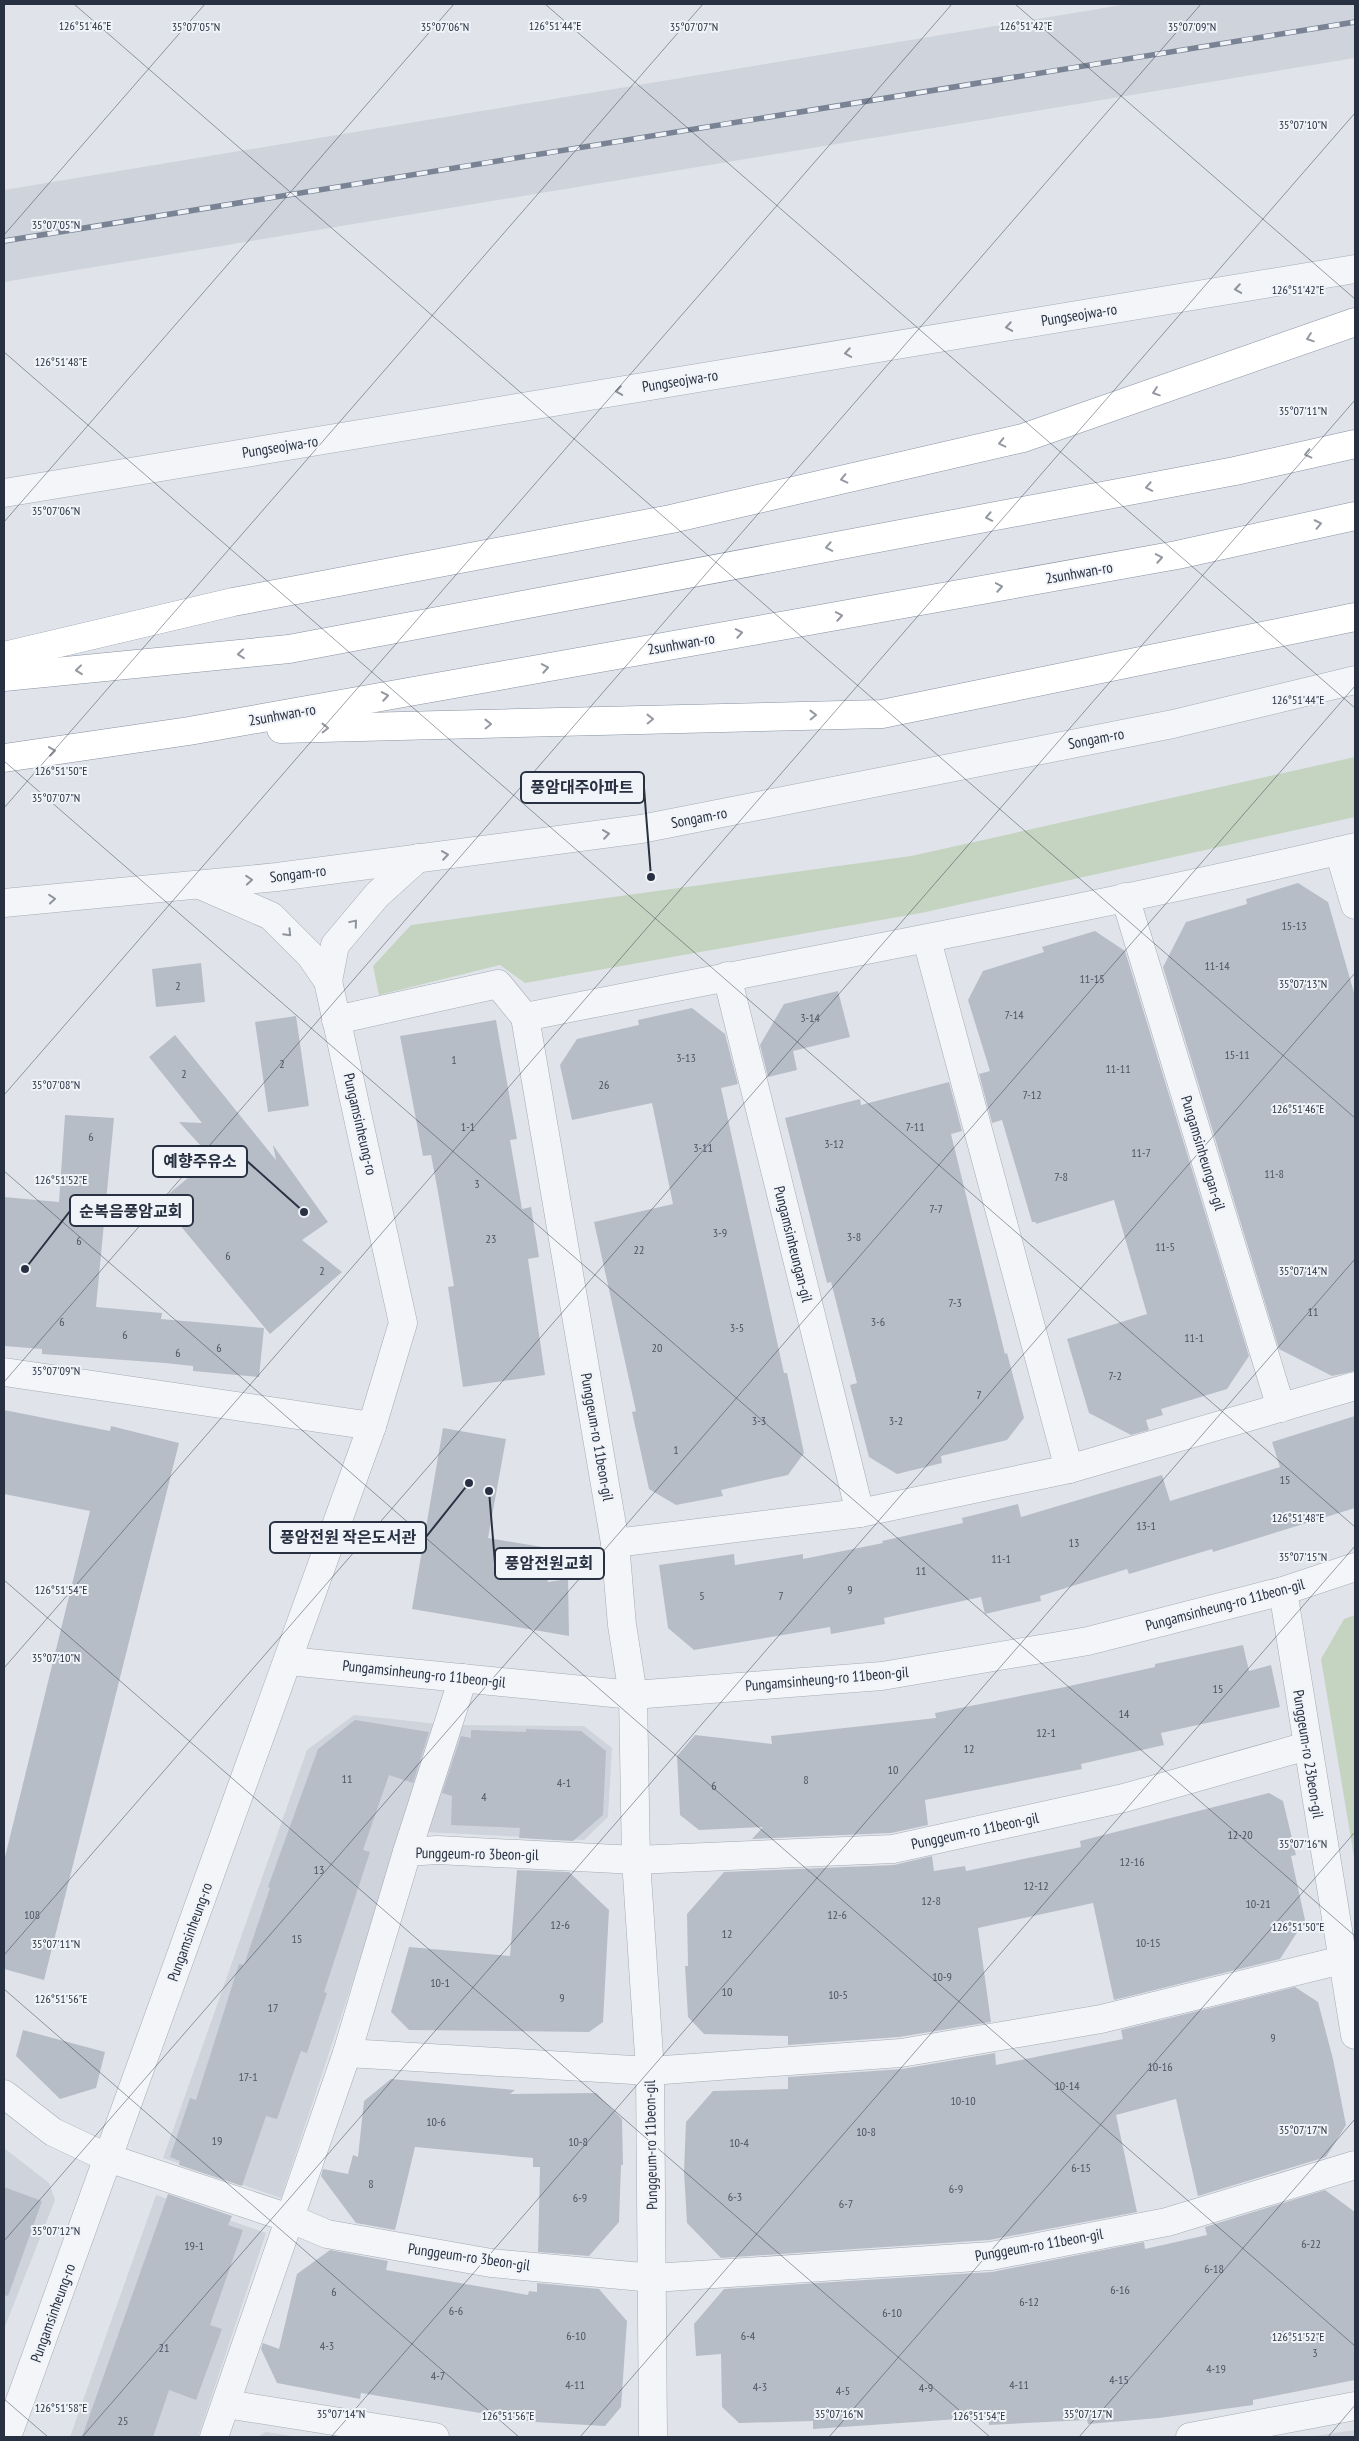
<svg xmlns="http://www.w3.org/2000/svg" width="1359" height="2441" viewBox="0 0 1359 2441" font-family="'PT Sans Narrow','Noto Sans KR',sans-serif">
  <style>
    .built { fill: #ced3dc }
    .green { fill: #c5d4c1 }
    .building { fill: #b7bdc7 }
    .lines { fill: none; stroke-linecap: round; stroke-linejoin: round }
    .minor-casing { stroke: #a5abb4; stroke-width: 29 }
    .highway-casing { stroke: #8791a1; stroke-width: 29 }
    .minor { stroke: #f3f5f8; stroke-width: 28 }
    .highway { stroke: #fff; stroke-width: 28 }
    .rail-casing { stroke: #798394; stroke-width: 5.5 }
    .rail { stroke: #f0f3f7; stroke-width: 4; stroke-dasharray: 11; stroke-linecap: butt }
    .oneway { stroke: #8e939d }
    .oneway2 { stroke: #9498a0 }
    .ticks { fill: none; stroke: #283142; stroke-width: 1; stroke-opacity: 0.45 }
    .labels { text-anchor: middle; stroke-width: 4; stroke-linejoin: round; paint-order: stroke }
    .number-label { font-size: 12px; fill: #4c5463 }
    .street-label { font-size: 15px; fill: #283142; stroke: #f0f3f7 }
    .ticks-label { font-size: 12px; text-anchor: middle; fill: #283142; stroke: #f0f3f7; stroke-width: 4; stroke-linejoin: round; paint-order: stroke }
    .leader { fill: none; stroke: #283142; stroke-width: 2 }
    .callout-dot { fill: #283142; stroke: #f0f3f7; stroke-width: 2 }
    .callout { fill: #f0f3f7; stroke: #283142; stroke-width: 2 }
    .callout-label { font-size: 16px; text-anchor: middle; font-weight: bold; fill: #283142 }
  </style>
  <rect width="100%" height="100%" fill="#e0e4ea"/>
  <g class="built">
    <path d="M1128,4H1355V58L4,282V190Z"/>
    <path d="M354,1715L438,1724L281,2198L163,2158L307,1750Z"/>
    <path d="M456,1725L584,1726L612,1748L608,1817L584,1840L424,1832Z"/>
    <path d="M4,2148L49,2183L55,2200L4,2329Z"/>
    <path d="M156,2195L266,2233L198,2437H70Z"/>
    <path d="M1355,2430V2437H1308Z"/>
    <path d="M266,2432L298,2437H257Z"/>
  </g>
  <g class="green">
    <path d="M1355,757V817L921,913L525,983L500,965L379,995L373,966L411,925L911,856Z"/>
    <path d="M1355,1615V1863L1321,1659L1344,1619Z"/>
  </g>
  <g class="building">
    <path d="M1298,883L1328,902L1355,996V1371L1332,1376L1279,1349L1163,967L1186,922L1247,904L1246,899Z"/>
    <path d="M1095,931L1125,951L1249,1356L1227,1389L1161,1409L1163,1415L1146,1420L1149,1430L1131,1435L1089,1413L1067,1339L1147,1314L1114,1200L1036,1224V1222H1032L1002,1120L992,1123L979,1074L990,1071L968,1000L983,971L1044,952L1042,947Z"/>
    <path d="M201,963L205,1002L156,1007L152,969Z"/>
    <path d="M838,991L850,1037L793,1051L797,1070L768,1077L760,1045L784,1004Z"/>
    <path d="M692,1008L725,1034L738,1084L721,1088L784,1373H787L804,1453L788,1475L721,1490L723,1496L676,1505L649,1489L632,1412L636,1411L594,1222L673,1204L652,1103L572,1120L560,1065L577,1039L639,1025L638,1020Z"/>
    <path d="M296,1016L309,1106L268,1112L255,1022Z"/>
    <path d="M496,1020L517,1139L510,1140L522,1209L531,1207L539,1257L528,1259L545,1375L463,1387L448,1287L454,1286L438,1192L431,1155L423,1156L400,1036Z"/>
    <path d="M175,1035L276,1160L273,1145L328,1222L302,1240L342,1272L270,1334L160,1201L212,1158L179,1122L202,1123L149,1057Z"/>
    <path d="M949,1082L962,1131L951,1134L1005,1354L1007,1353L1024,1418L1007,1440L941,1456L942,1463L897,1474L869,1457L850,1385L857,1383L831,1282L827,1283L785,1118L860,1099L861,1105Z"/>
    <path d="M65,1115L114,1118L96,1307L162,1313L161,1319L264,1328L259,1377L193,1371V1366L165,1363L42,1354V1349L4,1346V1197L59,1202Z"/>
    <path d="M4,1410L110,1431L111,1426L179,1443L44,1980L4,1969V1861L90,1511L4,1494Z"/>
    <path d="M1355,1416V1508L1213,1552L1212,1549L1129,1574L1127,1569L1040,1596L1041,1601L985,1614L981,1597L884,1618L885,1624L831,1634L830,1627L694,1650L668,1628L659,1565L734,1554L735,1565L803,1554V1559L883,1543L882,1541L963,1523L962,1518L1018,1504L1021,1517L1162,1475L1170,1501L1280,1467L1272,1442Z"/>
    <path d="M443,1428L506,1439L488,1538L542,1547L548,1582L568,1579L569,1636L412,1609Z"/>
    <path d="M1243,1645L1249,1671L1271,1665L1280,1707L1161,1733L1164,1745L1081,1764L1082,1769L925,1800L928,1825L891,1833L752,1839L763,1827L699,1830L680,1815L677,1756L695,1735L772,1744L771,1736L936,1718L935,1713L1065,1687L1155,1667V1664Z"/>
    <path d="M355,1720L429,1732L413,1783L389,1775L363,1850L370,1852L324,1992L327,1993L307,2053L301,2051L277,2119L266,2116L242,2186L179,2165L180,2161L170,2157L190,2098L196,2100L239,1964L244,1965L270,1888L268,1887L318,1749Z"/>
    <path d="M526,1729L581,1731L606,1751L603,1815L573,1841L519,1838L520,1828L451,1825L452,1796L442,1793L461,1736L471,1738V1730L526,1732Z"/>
    <path d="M1269,1793L1283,1801L1296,1855L1291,1856L1305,1920L1280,1959L1114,2000L1093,1903L978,1928L991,2022L899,2037L788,2045V2036L704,2034L688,2017L685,1966H688L687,1914L724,1872L894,1865L932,1856L934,1871L965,1866L966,1871L1081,1847L1080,1841Z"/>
    <path d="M517,1870L569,1872L609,1910L603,2022L589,2032L409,2030L391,2012L409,1947L510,1956Z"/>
    <path d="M1295,1987L1318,2002L1333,2059L1346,2125L1326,2157L1198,2196L1176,2099L1116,2115L1137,2212L989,2240L721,2258L687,2223L684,2172L686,2122L713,2091L788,2089V2077L902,2069L995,2053L996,2065L1123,2039L1121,2030Z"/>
    <path d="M23,2030L105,2052L96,2088L60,2099L16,2056Z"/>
    <path d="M391,2079L515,2090L510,2094L596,2093L622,2119L623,2165H621L619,2222L589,2256L538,2252L540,2167H533V2158L415,2147L395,2230L356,2223L321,2176L323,2169L348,2174L353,2155L358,2157L364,2101Z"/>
    <path d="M4,2187L42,2201L8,2296L4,2295Z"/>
    <path d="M1325,2190L1355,2212V2380L1253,2400V2405L1159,2418L1088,2424L1087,2420L989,2425L988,2417L813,2429V2421L739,2423L722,2407L721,2354L696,2356L694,2324L724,2289L992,2272L1144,2242L1145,2249L1207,2235L1205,2227Z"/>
    <path d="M168,2194L232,2216L228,2225L243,2230L210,2325L222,2329L196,2400L169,2390L153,2437H82Z"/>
    <path d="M330,2250L388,2261L386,2270L528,2295L529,2291L537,2292V2283L599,2289L627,2321L621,2407L605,2426L534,2422L361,2393L360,2399L277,2383L261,2349L263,2343L279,2349L297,2274Z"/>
  </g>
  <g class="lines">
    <defs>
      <g id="minor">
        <path d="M4,493L1355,269"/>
        <path d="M1339,851L1355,905"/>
        <path d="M1125,897L1281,1408"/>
        <path d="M4,903L277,877L641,829L1173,724L1355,680"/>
        <path d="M927,940L1069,1469"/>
        <path d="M727,976L860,1513"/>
        <path d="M328,981L335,945L377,895L418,858"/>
        <path d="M525,1017L615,1543L622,1625L633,1695L636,1860L650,2071L653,2437"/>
        <path d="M525,1017C802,961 1080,912 1355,847"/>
        <path d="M336,1020L498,984L525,1017"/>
        <path d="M4,1372L372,1426"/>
        <path d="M615,1543L860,1513L1069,1469L1355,1386"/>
        <path d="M1283,1591L1355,2035"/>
        <path d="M289,1661L633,1695L882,1676L1088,1641L1283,1591L1355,1567"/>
        <path d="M407,1852L463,1678"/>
        <path d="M347,2053L650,2071L901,2053L1101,2019L1342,1960"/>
        <path d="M4,2094L53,2132L108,2158L289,2218L327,2234L491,2263L653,2278L991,2256L1167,2222L1355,2165"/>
        <path d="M226,2404L435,2437"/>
        <path d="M7,2437L372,1426L403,1323L328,981L310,955L271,916L200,885"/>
        <path d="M214,2437L347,2053L407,1852L437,1850L636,1860L893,1849L1124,1798L1307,1746"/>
        <path d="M1190,2437L1355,2406"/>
      </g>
      <g id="highway">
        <path d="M4,656L233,602L671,519L1023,438L1355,322"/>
        <path d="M4,677L289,649L1235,471L1355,444"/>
        <path d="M281,729L882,714L1355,617"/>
        <path d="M4,758L189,731L792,624L1177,555L1355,516"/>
      </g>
    </defs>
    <use href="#minor" class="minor-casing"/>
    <use href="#highway" class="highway-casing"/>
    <use href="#minor" class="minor"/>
    <use href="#highway" class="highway"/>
    <defs>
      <path id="rail" d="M4,241L1355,22"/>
    </defs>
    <use href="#rail" class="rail-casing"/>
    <use href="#rail" class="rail"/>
  </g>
  <defs><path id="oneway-chevron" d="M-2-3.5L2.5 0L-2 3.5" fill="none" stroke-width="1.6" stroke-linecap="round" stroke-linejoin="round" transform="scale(1.25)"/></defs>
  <g class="oneway">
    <use href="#oneway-chevron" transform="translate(1238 289) rotate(171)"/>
    <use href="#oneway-chevron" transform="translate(1009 327) rotate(171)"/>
    <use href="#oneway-chevron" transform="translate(848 353) rotate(171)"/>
    <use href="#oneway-chevron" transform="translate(619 391) rotate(171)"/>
    <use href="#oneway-chevron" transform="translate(606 834) rotate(-8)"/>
    <use href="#oneway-chevron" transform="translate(445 855) rotate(-8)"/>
    <use href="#oneway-chevron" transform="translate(249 880) rotate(-5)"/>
    <use href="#oneway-chevron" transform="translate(52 899) rotate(-5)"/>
    <use href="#oneway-chevron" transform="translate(354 923) rotate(-50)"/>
    <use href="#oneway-chevron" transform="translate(288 933) rotate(46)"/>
  </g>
  <g class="oneway2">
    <use href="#oneway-chevron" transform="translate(1310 338) rotate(161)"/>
    <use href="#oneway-chevron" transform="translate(1156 392) rotate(161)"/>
    <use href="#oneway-chevron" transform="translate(1002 443) rotate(167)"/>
    <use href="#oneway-chevron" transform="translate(1308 454) rotate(167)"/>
    <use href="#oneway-chevron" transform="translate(844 479) rotate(167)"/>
    <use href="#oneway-chevron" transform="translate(1149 487) rotate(169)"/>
    <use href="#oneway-chevron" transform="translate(989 517) rotate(169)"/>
    <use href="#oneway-chevron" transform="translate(1318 524) rotate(-12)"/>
    <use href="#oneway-chevron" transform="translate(829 547) rotate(169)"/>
    <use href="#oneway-chevron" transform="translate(1159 558) rotate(-10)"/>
    <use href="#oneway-chevron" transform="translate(999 587) rotate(-10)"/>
    <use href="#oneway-chevron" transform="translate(839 616) rotate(-10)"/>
    <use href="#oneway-chevron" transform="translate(739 633) rotate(-10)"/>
    <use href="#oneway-chevron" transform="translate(241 654) rotate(174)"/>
    <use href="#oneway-chevron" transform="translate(545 668) rotate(-10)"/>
    <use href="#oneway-chevron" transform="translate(79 670) rotate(174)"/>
    <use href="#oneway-chevron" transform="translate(385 696) rotate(-10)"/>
    <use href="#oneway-chevron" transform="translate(813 715) rotate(-1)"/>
    <use href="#oneway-chevron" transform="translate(650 719) rotate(-1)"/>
    <use href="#oneway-chevron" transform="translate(488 724) rotate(-1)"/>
    <use href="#oneway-chevron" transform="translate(325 728) rotate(-1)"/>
    <use href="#oneway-chevron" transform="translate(52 751) rotate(-8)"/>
  </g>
  <path class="ticks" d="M74,4L1355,1118M545,4L1355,708M1015,4L1355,299M4,235L205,4M4,352L1355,1527M4,522L454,4M4,761L1355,1936M4,808L703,4M4,1095L952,4M4,1171L1355,2346M4,1382L1201,4M4,1580L990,2437M4,1668L1355,113M4,1955L1355,400M4,1989L519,2437M4,2241L1355,686M4,2399L48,2437M82,2437L1355,973M331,2437L1355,1259M580,2437L1355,1546M829,2437L1355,1832M1079,2437L1355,2119M1328,2437L1355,2405"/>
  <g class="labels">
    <g class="number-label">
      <text x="1294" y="930">15-13</text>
      <text x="1217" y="970">11-14</text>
      <text x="1092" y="983">11-15</text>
      <text x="178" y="990">2</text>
      <text x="1014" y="1019">7-14</text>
      <text x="810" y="1022">3-14</text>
      <text x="1237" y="1059">15-11</text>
      <text x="686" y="1062">3-13</text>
      <text x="454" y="1064">1</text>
      <text x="282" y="1068">2</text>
      <text x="1118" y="1073">11-11</text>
      <text x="184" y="1078">2</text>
      <text x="604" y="1089">26</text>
      <text x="1032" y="1099">7-12</text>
      <text x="468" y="1131">1-1</text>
      <text x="915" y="1131">7-11</text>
      <text x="91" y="1141">6</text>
      <text x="834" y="1148">3-12</text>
      <text x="703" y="1152">3-11</text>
      <text x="1141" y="1157">11-7</text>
      <text x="1274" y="1178">11-8</text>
      <text x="1061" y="1181">7-8</text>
      <text x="477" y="1188">3</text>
      <text x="936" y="1213">7-7</text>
      <text x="720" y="1237">3-9</text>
      <text x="854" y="1241">3-8</text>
      <text x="491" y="1243">23</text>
      <text x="79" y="1245">6</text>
      <text x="1165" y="1251">11-5</text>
      <text x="639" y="1254">22</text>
      <text x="228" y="1260">6</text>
      <text x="322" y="1275">2</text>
      <text x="955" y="1307">7-3</text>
      <text x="1313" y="1316">11</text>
      <text x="62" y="1326">6</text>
      <text x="878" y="1326">3-6</text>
      <text x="737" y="1332">3-5</text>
      <text x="125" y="1339">6</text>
      <text x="1194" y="1342">11-1</text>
      <text x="219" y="1352">6</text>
      <text x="657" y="1352">20</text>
      <text x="178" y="1357">6</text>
      <text x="1115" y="1380">7-2</text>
      <text x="979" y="1399">7</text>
      <text x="759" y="1425">3-3</text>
      <text x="896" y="1425">3-2</text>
      <text x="676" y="1454">1</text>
      <text x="1285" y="1484">15</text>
      <text x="1146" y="1530">13-1</text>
      <text x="1074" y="1547">13</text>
      <text x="1001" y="1563">11-1</text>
      <text x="921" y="1575">11</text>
      <text x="850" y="1594">9</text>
      <text x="702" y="1600">5</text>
      <text x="781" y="1600">7</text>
      <text x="1218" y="1693">15</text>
      <text x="1124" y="1718">14</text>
      <text x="1046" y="1737">12-1</text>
      <text x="969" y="1753">12</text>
      <text x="893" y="1774">10</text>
      <text x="347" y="1783">11</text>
      <text x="806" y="1784">8</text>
      <text x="564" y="1787">4-1</text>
      <text x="714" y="1790">6</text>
      <text x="484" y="1801">4</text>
      <text x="1240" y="1839">12-20</text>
      <text x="1132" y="1866">12-16</text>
      <text x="319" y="1874">13</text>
      <text x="1036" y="1890">12-12</text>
      <text x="931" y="1905">12-8</text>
      <text x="1258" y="1908">10-21</text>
      <text x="32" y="1919">108</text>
      <text x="837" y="1919">12-6</text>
      <text x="560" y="1929">12-6</text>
      <text x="727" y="1938">12</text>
      <text x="297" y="1943">15</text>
      <text x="1148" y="1947">10-15</text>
      <text x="942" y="1981">10-9</text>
      <text x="440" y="1987">10-1</text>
      <text x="727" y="1996">10</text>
      <text x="838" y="1999">10-5</text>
      <text x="562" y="2002">9</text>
      <text x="273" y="2012">17</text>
      <text x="1273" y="2042">9</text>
      <text x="1160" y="2071">10-16</text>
      <text x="248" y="2081">17-1</text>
      <text x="1067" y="2090">10-14</text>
      <text x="963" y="2105">10-10</text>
      <text x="436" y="2126">10-6</text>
      <text x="866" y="2136">10-8</text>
      <text x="217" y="2145">19</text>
      <text x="578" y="2146">10-8</text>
      <text x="739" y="2147">10-4</text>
      <text x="1081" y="2172">6-15</text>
      <text x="371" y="2188">8</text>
      <text x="956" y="2193">6-9</text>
      <text x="735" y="2201">6-3</text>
      <text x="580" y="2202">6-9</text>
      <text x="846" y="2208">6-7</text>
      <text x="1311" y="2248">6-22</text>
      <text x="194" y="2250">19-1</text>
      <text x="1214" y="2273">6-18</text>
      <text x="1120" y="2294">6-16</text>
      <text x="334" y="2296">6</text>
      <text x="1029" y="2306">6-12</text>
      <text x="456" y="2315">6-6</text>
      <text x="892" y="2317">6-10</text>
      <text x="576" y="2340">6-10</text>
      <text x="748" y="2340">6-4</text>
      <text x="327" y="2350">4-3</text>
      <text x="164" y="2352">21</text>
      <text x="1315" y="2357">3</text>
      <text x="1216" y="2373">4-19</text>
      <text x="438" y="2380">4-7</text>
      <text x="1119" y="2384">4-15</text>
      <text x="575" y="2389">4-11</text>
      <text x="1019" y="2389">4-11</text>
      <text x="760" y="2391">4-3</text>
      <text x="926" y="2392">4-9</text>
      <text x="843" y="2395">4-5</text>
      <text x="123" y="2425">25</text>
    </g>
    <g class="street-label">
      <text transform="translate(1079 315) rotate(-9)" y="5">Pungseojwa-ro</text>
      <text transform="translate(680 381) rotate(-9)" y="5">Pungseojwa-ro</text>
      <text transform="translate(280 447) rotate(-9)" y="5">Pungseojwa-ro</text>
      <text transform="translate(1079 573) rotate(-10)" y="5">2sunhwan-ro</text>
      <text transform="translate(681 644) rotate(-10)" y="5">2sunhwan-ro</text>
      <text transform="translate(282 715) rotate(-10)" y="5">2sunhwan-ro</text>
      <text transform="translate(1096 739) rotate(-11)" y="5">Songam-ro</text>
      <text transform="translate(699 818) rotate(-11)" y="5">Songam-ro</text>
      <text transform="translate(298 874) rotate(-7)" y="5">Songam-ro</text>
      <text transform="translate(360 1124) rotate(77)" y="5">Pungamsinheung-ro</text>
      <text transform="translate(1203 1153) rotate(73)" y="5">Pungamsinheungan-gil</text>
      <text transform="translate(793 1244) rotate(76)" y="5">Pungamsinheungan-gil</text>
      <text transform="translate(597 1437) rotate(80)" y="5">Punggeum-ro 11beon-gil</text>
      <text transform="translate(1225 1605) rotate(-15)" y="5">Pungamsinheung-ro 11beon-gil</text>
      <text transform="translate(424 1674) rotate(6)" y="5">Pungamsinheung-ro 11beon-gil</text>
      <text transform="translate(827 1679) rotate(-5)" y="5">Pungamsinheung-ro 11beon-gil</text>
      <text transform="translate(1308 1754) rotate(81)" y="5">Punggeum-ro 23beon-gil</text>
      <text transform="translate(975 1831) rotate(-12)" y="5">Punggeum-ro 11beon-gil</text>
      <text transform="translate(477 1854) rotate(1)" y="5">Punggeum-ro 3beon-gil</text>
      <text transform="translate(190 1932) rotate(-70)" y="5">Pungamsinheung-ro</text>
      <text transform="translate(651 2145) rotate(-91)" y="5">Punggeum-ro 11beon-gil</text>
      <text transform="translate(1039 2245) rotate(-10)" y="5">Punggeum-ro 11beon-gil</text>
      <text transform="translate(469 2257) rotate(8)" y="5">Punggeum-ro 3beon-gil</text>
      <text transform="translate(53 2313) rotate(-70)" y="5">Pungamsinheung-ro</text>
    </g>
  </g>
  <g class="ticks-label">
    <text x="85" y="30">126°51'46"E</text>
    <text x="555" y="30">126°51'44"E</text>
    <text x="1026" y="30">126°51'42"E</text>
    <text x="196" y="31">35°07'05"N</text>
    <text x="445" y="31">35°07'06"N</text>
    <text x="694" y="31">35°07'07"N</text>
    <text x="1192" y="31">35°07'09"N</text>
    <text x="1303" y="129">35°07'10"N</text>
    <text x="56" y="229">35°07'05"N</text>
    <text x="1298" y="294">126°51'42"E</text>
    <text x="61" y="366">126°51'48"E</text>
    <text x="1303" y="415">35°07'11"N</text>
    <text x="56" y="515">35°07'06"N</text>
    <text x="1298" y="704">126°51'44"E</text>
    <text x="61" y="775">126°51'50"E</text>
    <text x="56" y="802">35°07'07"N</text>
    <text x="1303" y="988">35°07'13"N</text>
    <text x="56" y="1089">35°07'08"N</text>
    <text x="1298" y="1113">126°51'46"E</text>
    <text x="61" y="1184">126°51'52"E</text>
    <text x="1303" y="1275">35°07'14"N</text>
    <text x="56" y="1375">35°07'09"N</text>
    <text x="1298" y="1522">126°51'48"E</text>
    <text x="1303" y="1561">35°07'15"N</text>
    <text x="61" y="1594">126°51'54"E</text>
    <text x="56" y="1662">35°07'10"N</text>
    <text x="1303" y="1848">35°07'16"N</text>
    <text x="1298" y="1931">126°51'50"E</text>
    <text x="56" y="1948">35°07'11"N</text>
    <text x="61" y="2003">126°51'56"E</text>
    <text x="1303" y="2134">35°07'17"N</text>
    <text x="56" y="2235">35°07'12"N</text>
    <text x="1298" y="2341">126°51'52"E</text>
    <text x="61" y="2412">126°51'58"E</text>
    <text x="341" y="2418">35°07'14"N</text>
    <text x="839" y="2418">35°07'16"N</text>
    <text x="1088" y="2418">35°07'17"N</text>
    <text x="508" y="2420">126°51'56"E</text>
    <text x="979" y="2420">126°51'54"E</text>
  </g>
  <path class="leader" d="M651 877L644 788M304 1212L247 1161M25 1269L70 1211M469 1483L426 1537M489 1491L495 1563"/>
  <g class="callout-dot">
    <circle cx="651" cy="877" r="5"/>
    <circle cx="304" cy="1212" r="5"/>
    <circle cx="25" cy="1269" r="5"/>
    <circle cx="469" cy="1483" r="5"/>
    <circle cx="489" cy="1491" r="5"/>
  </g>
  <g class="callout">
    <rect x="521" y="772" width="123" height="31" rx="5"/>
    <rect x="153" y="1146" width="94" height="31" rx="5"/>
    <rect x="70" y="1195" width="123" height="31" rx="5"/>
    <rect x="270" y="1522" width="156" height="31" rx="5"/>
    <rect x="495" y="1548" width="109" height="31" rx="5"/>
  </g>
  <g class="callout-label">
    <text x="582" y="793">풍암대주아파트</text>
    <text x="200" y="1167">예향주유소</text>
    <text x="131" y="1217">순복음풍암교회</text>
    <text x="348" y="1543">풍암전원 작은도서관</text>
    <text x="549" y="1569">풍암전원교회</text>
  </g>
  <rect width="1359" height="2441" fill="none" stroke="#283142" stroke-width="10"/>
</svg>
